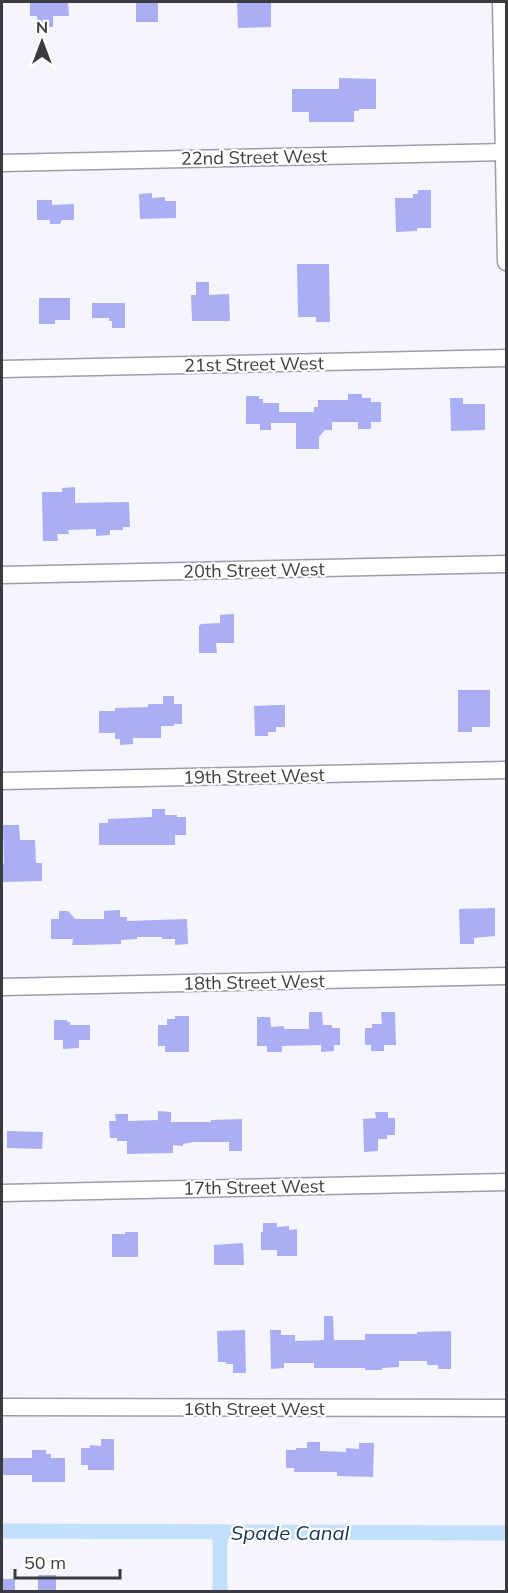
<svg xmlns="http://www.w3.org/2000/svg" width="508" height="1593" font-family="Mulish,sans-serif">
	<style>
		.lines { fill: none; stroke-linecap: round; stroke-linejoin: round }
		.canal { stroke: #c2dffb; stroke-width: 15 }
		.building { fill: #aaaff5 }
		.minor-casing { stroke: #9c9da7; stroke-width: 19 }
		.minor { stroke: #fff; stroke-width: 16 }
		.labels { text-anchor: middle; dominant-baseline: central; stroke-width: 4.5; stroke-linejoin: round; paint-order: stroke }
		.street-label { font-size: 18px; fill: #3b3b3f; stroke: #fff }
		.water-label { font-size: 20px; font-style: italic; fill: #13324e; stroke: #fff }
	</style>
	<rect width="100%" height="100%" fill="#f4f5fe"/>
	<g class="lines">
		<!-- canal -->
		<g class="canal">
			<path d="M2,1531L506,1533"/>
			<path d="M220,1592V1532"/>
		</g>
	</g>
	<!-- building -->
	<g class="building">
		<path d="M30,2H68L69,16H53V27H37V16H30Z"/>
		<rect x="136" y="2" width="22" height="20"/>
		<path d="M237,2H271V27L238,28Z"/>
		<path d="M339,78L376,79V109H359V111H354V122H309V112H292V89H339Z"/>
		<path d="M418,190H431V228H417V231L396,232L395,198H413V194H418Z"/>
		<path d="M152,193V198L165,197V201H176V218L140,219L139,194Z"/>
		<path d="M37,200H52V205L74,204V220H62L60,224H50V220H37Z"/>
		<path d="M297,264H329L330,322H316V317H298Z"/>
		<path d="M196,282H209V295L229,294L230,321H192L191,295H196Z"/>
		<path d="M39,298H70V320H55V324H39Z"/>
		<path d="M92,303H125V328H112V321H109V318H92Z"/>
		<path d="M348,394H362V398H371V402H381V422H371V429H358V422H332V430H325L319,437V449H296V423H271V430H260V424H246V396H259V399H263V403H279V412H314V407H318V400H348Z"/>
		<path d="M450,398H463V404H485V430L451,431Z"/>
		<path d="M75,487V503L129,502L130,527H123V530H110V535L96,536V529L68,530L69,534H57L58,541H43L42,492H62V488Z"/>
		<path d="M234,614V643H216L217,653H199V626L201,624L220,623V615Z"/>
		<path d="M458,690H490V727H472V732H458Z"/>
		<path d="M163,696H174V704H182V724H174V726H161V738H133V744L120,745V739H115V733H99V711H115V708L148,707V704H163Z"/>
		<path d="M278,705H285V727H276V732H268V736H255L254,706Z"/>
		<path d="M152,809H165V815H177V817H186V835H175V845H99V823H108V819L152,817Z"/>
		<path d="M3,825H19L20,840H35L36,863H42V881L2,882V864H4Z"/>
		<path d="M495,908V936L474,938V944H460L459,909Z"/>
		<path d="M120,910V917H127V921L187,919L188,944L175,945V939H162V937H137V939L121,940V944L85,945H72L73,939H51V919H59V911H68L75,919H104V911Z"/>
		<path d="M309,1012H322L323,1025H332V1028H340V1045H334V1051L321,1052V1045L282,1046V1052H267V1046H257V1017H270L271,1027L284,1026V1029H309Z"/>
		<path d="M381,1012H395L396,1045H384V1051H371V1045H365V1028H372V1024H382Z"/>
		<path d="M175,1016H189V1052H165V1046H158V1025H167V1019H175Z"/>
		<path d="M54,1020H67V1022H70V1025H90V1040H79V1048L63,1049V1040H54Z"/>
		<path d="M158,1111L171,1112V1122H211V1120L242,1119V1151H229V1142H194L183,1144V1146L173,1145V1153L127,1154V1141H117V1138H110L109,1121H116L115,1114H128V1121L158,1120Z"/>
		<path d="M375,1112H388V1118H395V1135H387V1139H378V1151L364,1152L363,1119L376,1118Z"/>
		<path d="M7,1131L43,1132L42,1149L7,1148Z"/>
		<path d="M263,1223H277V1227L289,1226V1230L297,1229V1256H277V1250H261V1232H263Z"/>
		<path d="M125,1232H138V1257H112V1234H125Z"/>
		<path d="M243,1243L244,1265H214V1245Z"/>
		<path d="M324,1316H333L334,1340H365V1334H417V1332L451,1331V1369H438V1365H427V1361H399V1367L382,1368V1370H365V1368H314V1363H284V1368L271,1369L270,1330H281V1335H295V1341L324,1340Z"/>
		<path d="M245,1330L246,1373H233V1364H226V1362H218L217,1331Z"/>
		<path d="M101,1439H114V1470H88V1465H81V1448H90V1445L101,1446Z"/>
		<path d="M307,1442H320V1451L346,1452V1448L359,1449V1443H374L373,1477L337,1476V1472H294V1468H286V1450H296V1448H307Z"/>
		<path d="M32,1450H46V1454H51V1458H65V1482H32V1475H2V1458H32Z"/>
		<rect x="38" y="1575" width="18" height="17"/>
		<rect x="2" y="1579" width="13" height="13"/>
	</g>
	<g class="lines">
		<defs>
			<g id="minor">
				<path d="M501,2L506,262"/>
				<path d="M2,163L506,152"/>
				<path d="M2,369L506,358"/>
				<path d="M2,575L506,564"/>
				<path d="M2,781L506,770"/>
				<path d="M2,987L506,976"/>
				<path d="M2,1193L506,1182"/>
				<path d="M2,1407L506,1408"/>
			</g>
		</defs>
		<!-- minor casing -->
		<use href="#minor" class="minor-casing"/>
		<!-- minor -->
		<use href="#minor" class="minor"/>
	</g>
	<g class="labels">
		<!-- street labels -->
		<g class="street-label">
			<text transform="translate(254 157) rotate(-1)">22nd Street West</text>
			<text transform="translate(254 364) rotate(-1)">21st Street West</text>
			<text transform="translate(254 570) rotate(-1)">20th Street West</text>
			<text transform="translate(254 776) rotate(-1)">19th Street West</text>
			<text transform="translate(254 982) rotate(-1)">18th Street West</text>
			<text transform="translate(254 1187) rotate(-1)">17th Street West</text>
			<text x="254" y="1408">16th Street West</text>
		</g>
		<!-- water labels -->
		<g class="water-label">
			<text x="290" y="1532">Spade Canal</text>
		</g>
	</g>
	<!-- border -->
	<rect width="508" height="1593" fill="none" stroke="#3b3b3f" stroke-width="6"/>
	<!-- north arrow -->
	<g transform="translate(42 42)" stroke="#ffffff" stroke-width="4.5" paint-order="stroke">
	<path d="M0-4.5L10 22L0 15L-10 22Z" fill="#3b3b3f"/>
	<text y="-9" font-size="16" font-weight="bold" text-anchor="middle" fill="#3b3b3f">N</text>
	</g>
	<!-- scale -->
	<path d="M15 1569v9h105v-9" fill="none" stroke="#3b3b3f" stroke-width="3"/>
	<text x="24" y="1569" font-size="18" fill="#3b3b3f" stroke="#ffffff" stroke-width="4.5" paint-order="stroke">50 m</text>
</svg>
